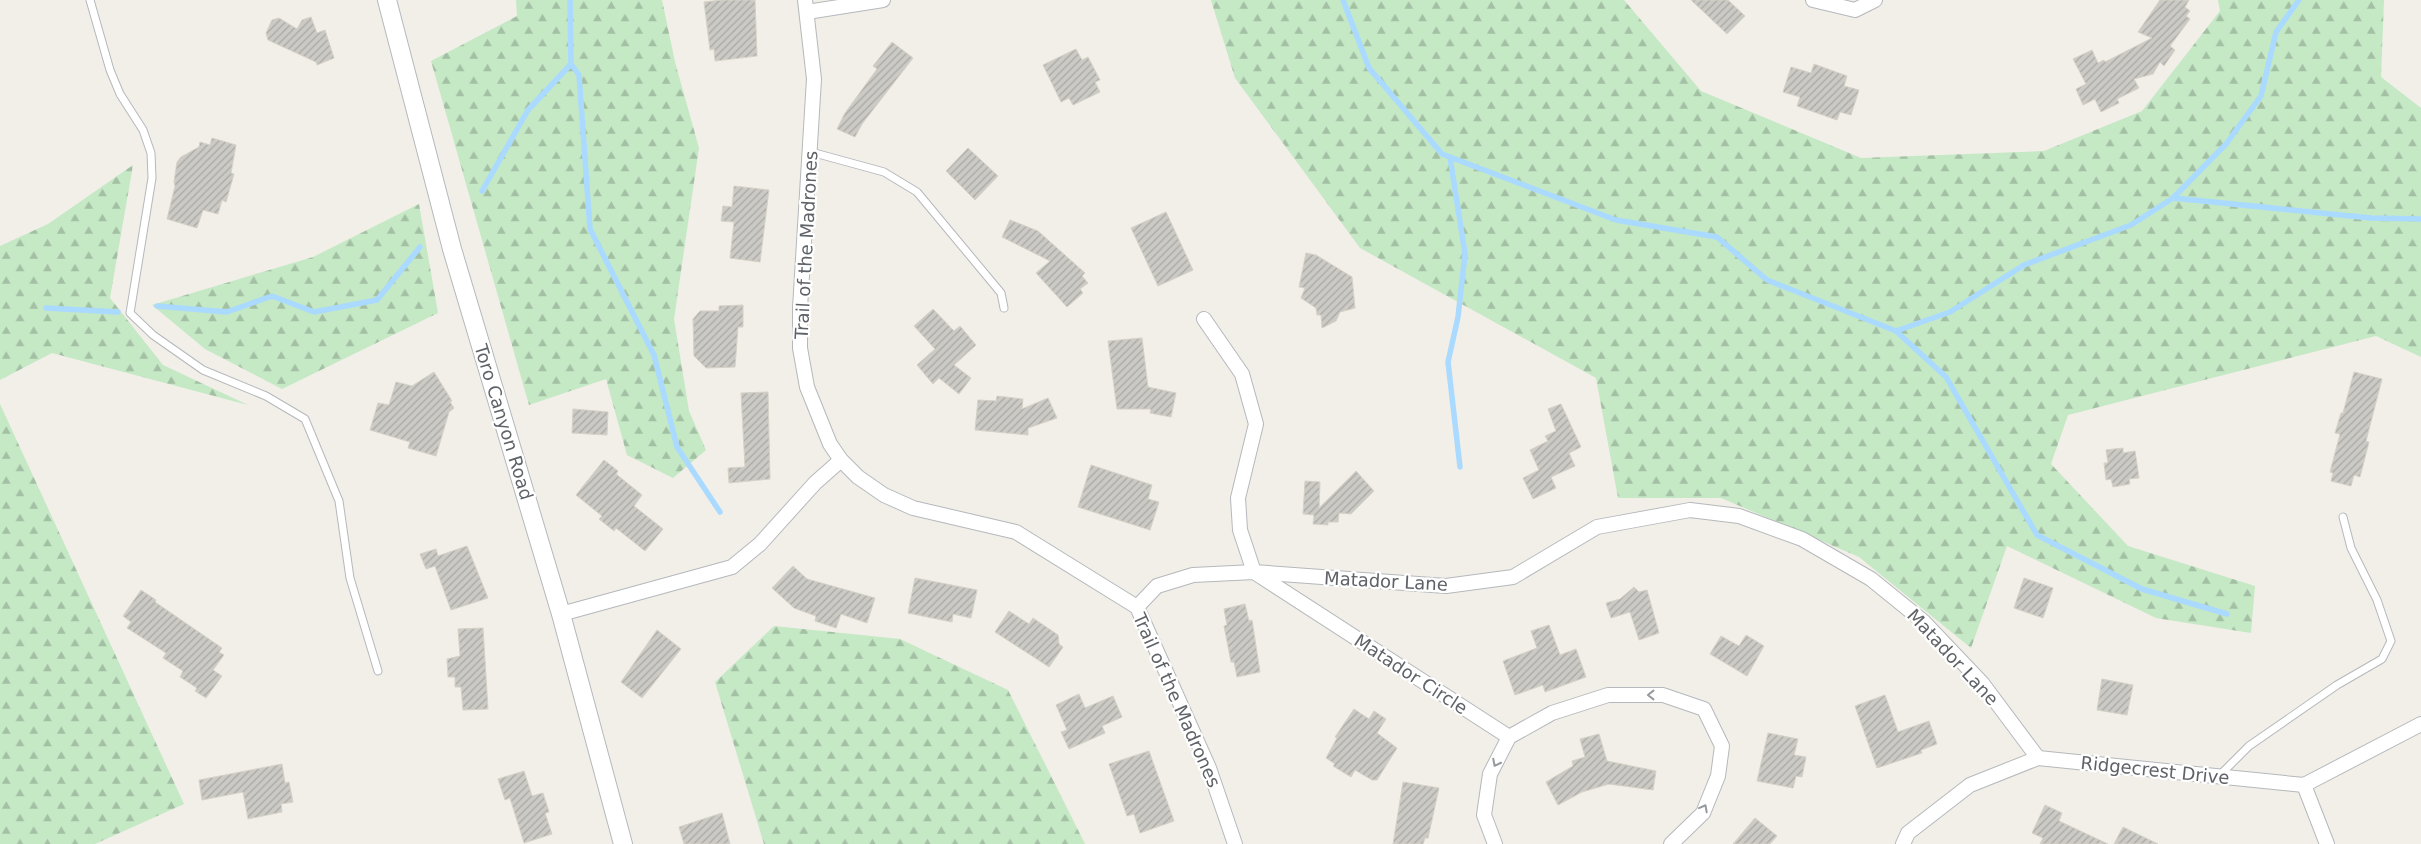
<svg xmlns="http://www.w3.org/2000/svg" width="2421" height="844" font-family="'DejaVu Sans',sans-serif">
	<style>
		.forest { fill: url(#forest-firs) }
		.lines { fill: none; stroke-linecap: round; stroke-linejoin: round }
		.stream { stroke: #aadaff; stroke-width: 5.5 }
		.building { fill: url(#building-hatch); stroke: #d6d1c6 }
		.service-casing { stroke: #b5b8bc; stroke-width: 9 }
		.minor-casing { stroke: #b5b8bc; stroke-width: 16 }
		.tertiary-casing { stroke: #b5b8bc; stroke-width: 20 }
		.service { stroke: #fff; stroke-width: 7 }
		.minor { stroke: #fff; stroke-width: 14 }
		.tertiary { stroke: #fff; stroke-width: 18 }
		.oneway { stroke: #979a9d }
		.labels { text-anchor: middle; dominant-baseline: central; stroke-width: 4.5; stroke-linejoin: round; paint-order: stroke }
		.street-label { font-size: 18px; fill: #5f6368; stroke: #fff }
	</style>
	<defs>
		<pattern id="forest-firs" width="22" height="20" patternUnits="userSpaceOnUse" patternTransform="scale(1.25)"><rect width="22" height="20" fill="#c5e8c5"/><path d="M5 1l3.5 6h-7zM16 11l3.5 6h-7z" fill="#a3c0a4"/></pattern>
		<pattern id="building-hatch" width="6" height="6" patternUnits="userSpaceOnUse" patternTransform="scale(1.25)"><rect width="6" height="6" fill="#cccac5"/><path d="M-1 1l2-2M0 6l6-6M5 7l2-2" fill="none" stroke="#a9a8a4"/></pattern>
	</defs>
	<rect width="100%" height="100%" fill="#f1efe8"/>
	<!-- forest -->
	<g class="forest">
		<path d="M516,0H662L675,62L699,148L674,319L689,411L706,450L673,478L627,455L606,379L529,405L431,61L517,16Z"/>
		<path d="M1211,0H1624L1701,91L1861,158L2044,151L2142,111L2220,11L2218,0H2384L2381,77L2421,108V357L2376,336L2068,415L2051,464L2128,546L2255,586L2251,633L2156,618L2007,546L1971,648L1859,557L1721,498H1618L1596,378L1360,248L1235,78Z"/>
		<path d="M133,165L110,298L163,365L248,405L52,353L0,380V246L48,224Z"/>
		<path d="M419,204L438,313L282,389L205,349L152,305L313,257Z"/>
		<path d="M0,404L184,804L95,844H0Z"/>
		<path d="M774,626L900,639L1008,690L1085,844H764L715,682Z"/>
	</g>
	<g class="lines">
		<!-- stream -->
		<g class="stream">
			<path d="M1343,0L1369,68L1442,154L1616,220L1717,237L1767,280L1896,331L1946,377L2037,535L2142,589L2227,614"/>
			<path d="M571,64L579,75L590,229L654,355L677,447L720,512"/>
			<path d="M1450,157L1465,254L1458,317L1448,362L1460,467"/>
			<path d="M482,191L528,110L571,64L570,0"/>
			<path d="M2173,198L2226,144L2261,96L2276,32L2299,0"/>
			<path d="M157,306L227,312L272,296L314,312L377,300L420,247"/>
			<path d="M46,308L118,312"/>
			<path d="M1896,331L1950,312L2024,265L2131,225L2173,198L2371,218L2421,219"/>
		</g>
	</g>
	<!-- building -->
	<g class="building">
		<path d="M722,0H755L757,56L715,61L714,49L710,50L704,2Z"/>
		<path d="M1691,0H1728L1745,16L1727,34Z"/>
		<path d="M2160,0H2189L2185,7L2190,11L2186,16L2190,19L2170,46L2175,50L2164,66L2160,62L2153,74L2134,79L2139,88L2117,99L2119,103L2101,112L2095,99L2083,105L2076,89L2086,84L2073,59L2092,50L2098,63L2104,60L2105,62L2152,38L2138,32Z"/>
		<path d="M311,17L317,33L325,30L334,58L317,65L316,62L268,40L266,33L272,20L279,18L297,29L302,20Z"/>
		<path d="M892,42L913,58L862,124L855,137L837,129L845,113L877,69L873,66Z"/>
		<path d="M1076,49L1082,60L1088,57L1100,80L1095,82L1100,92L1073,105L1069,98L1061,102L1043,65Z"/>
		<path d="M1814,64L1847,76L1844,86L1859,90L1851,115L1840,112L1837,120L1797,106L1800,97L1783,92L1791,67L1811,73Z"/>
		<path d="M212,138L236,145L231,173L234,174L226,202L222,200L218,214L203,210L197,228L167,219L175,186L174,182L177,162L181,157L199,147L200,142L210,145Z"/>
		<path d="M968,148L998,176L975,200L946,171Z"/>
		<path d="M734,186L769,190L760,262L730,258L734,222L721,221L723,206L732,207Z"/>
		<path d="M1166,212L1193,270L1158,286L1131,228Z"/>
		<path d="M1010,220L1038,231L1085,273L1082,276L1088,283L1080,289L1083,293L1067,307L1036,273L1050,261L1002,237Z"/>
		<path d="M1306,253L1316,255L1352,277L1355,308L1340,312L1336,321L1322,328L1321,315H1317L1316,308L1301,298L1305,288L1299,287Z"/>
		<path d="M743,305V327H738L735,367L706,368L694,356L693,319L700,311H719V306Z"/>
		<path d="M933,309L954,331L960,326L976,345L954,365L971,378L959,394L939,378L933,384L917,365L935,349L914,326Z"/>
		<path d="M1142,338L1148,387L1176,393L1171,417L1150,413L1151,409H1117L1108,341Z"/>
		<path d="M434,372L452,401L450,402L454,408L449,412L436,456L408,448L410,442L370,430L378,403L389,405L396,382L412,386Z"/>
		<path d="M2354,372L2382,379L2366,441L2369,442L2360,477L2354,475L2351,486L2331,481L2333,473L2330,472L2340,434L2335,433L2341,413H2343Z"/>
		<path d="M768,392L770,479L729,483L728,468L745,467L741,393Z"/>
		<path d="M997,396L1023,399L1022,409L1048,398L1057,418L1028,428V435L975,430L978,400L996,401Z"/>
		<path d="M1561,404L1581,447L1569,453L1575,466L1551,477L1556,488L1533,499L1523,478L1539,470L1530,450L1548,441L1545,436L1556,431L1548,409Z"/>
		<path d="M573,409L608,412L607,435L572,433Z"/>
		<path d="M2123,448V453L2135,451L2139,478L2129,479L2130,484L2113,487L2111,479L2106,480L2104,463H2108L2106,450Z"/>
		<path d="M604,460L618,471L616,474L642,495L634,506L663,529L645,551L616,528L614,531L599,519L602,516L576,495Z"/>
		<path d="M1091,465L1152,485L1148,499L1159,502L1150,530L1078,507Z"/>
		<path d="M1356,471L1374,491L1351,514L1339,513L1338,522H1328V525L1313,524L1314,515L1303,514L1305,481L1320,482L1319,508Z"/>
		<path d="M467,546L488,598L451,610L435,566L426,569L420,554L436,549L438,556Z"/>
		<path d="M793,566L807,579L875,598L867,623L841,614L836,628L815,621L816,616L794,608L772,588Z"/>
		<path d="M915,578L977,590L971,618L953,614L952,622L908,613Z"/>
		<path d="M2024,578L2053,588L2043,618L2014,608Z"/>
		<path d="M1634,587L1639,592L1647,590L1659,633L1639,640L1630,612L1611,618L1606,603L1620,599Z"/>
		<path d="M141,590L156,600L155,602L222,648L219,652L224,655L213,670L222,676L206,698L195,691L197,688L180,677L183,671L163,658L166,653L127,628L131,622L123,616Z"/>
		<path d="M1245,604L1249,621L1252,620L1260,672L1237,677L1234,662H1231L1224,626L1227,625L1224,609Z"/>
		<path d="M1009,611L1029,624L1033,618L1058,635L1059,644L1063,647L1049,667L995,632Z"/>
		<path d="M1549,625L1560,655L1576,649L1586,677L1545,692L1543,685L1515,695L1503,661L1537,648L1531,631Z"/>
		<path d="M483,628L488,709L463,710L461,687H455V677H448L447,659L460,656L458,629Z"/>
		<path d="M657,630L681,649L642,698L621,682Z"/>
		<path d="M1746,635L1764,646L1747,676L1710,654L1721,636L1739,646Z"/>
		<path d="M2102,679L2133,685L2127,715L2097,710Z"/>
		<path d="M1079,694L1085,708L1113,696L1122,717L1102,726L1105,733L1069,749L1061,732L1067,730L1056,705Z"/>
		<path d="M1885,695L1898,732L1929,721L1937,744L1921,750L1922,753L1877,768L1855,706Z"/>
		<path d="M1354,709L1369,719L1374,711L1386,719L1377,733L1397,748L1377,780H1372L1355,770L1351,777L1333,766L1335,764L1326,758L1337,738L1335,737Z"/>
		<path d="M1768,733L1798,739L1794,755L1806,757L1802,777L1796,776L1793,788L1757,781Z"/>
		<path d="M1599,734L1607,761L1656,771L1653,790L1609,784L1582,792L1558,805L1546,782L1573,766L1572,761L1585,757L1580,739Z"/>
		<path d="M1149,751L1174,821L1140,833L1134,814L1127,816L1109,764Z"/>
		<path d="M282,764L285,783L289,782L293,802L281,804L282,812L248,819L243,792L202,800L199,780Z"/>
		<path d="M524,771L532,796L543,793L549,812L545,813L552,834L524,843L510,798L505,800L498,779Z"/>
		<path d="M1403,782L1439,788L1428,838H1425L1423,844H1393Z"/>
		<path d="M2045,805L2062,813L2059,821L2108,844H2040L2043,838L2032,833Z"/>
		<path d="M722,813L730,844H684L679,827Z"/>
		<path d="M1755,818L1777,836L1770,844H1733Z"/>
		<path d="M2123,827L2158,844H2114Z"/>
	</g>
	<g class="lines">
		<defs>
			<g id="service">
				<path d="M90,0L110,70L120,94L143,130L151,153L152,178L130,313L153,335L203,370L266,396L305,419L339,501L350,578L378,671"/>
				<path d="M811,152L884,172L917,192L1001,293L1004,308"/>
				<path d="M2219,776L2249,746L2337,685L2382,659L2391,641L2377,600L2351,548L2343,517"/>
			</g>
			<g id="minor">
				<path d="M805,0L814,79L800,308V348L807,387L830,444L841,460L858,477L884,495L913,508L1016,532L1137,607L1209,768L1235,844"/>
				<path d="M1813,0L1855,10L1875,0"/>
				<path d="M807,12L883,0"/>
				<path d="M1204,319L1242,374L1256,424L1238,498L1240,530L1254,572L1446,586L1513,577L1597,527L1690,510L1739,516L1802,539L1871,579L1924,622L1982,683L2038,758"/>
				<path d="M1137,607L1157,586L1193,575L1254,572L1509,737"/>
				<path d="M561,614L732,567L760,544L815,483L841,460"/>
				<path d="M2304,785L2327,844"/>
				<path d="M1495,844L1484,815L1490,774L1509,737L1552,713L1608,695H1663L1704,709L1722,746L1718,776L1703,813L1671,844"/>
				<path d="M1903,844L1908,833L1970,785L2038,758L2304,785L2421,724"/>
			</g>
			<path id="tertiary" d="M387,0L452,249L561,614L623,844"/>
		</defs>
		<!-- service casing -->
		<use href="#service" class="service-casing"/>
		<!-- minor casing -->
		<use href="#minor" class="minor-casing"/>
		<!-- tertiary casing -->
		<use href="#tertiary" class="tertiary-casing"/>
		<!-- service -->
		<use href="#service" class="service"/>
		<!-- minor -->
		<use href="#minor" class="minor"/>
		<!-- tertiary -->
		<use href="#tertiary" class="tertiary"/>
	</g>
	<!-- one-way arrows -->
	<defs><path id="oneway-chevron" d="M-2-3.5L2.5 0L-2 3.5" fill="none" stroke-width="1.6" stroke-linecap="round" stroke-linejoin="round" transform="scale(1.25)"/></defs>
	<g class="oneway">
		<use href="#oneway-chevron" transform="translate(1651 695) rotate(180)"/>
		<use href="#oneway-chevron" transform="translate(1496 763) rotate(117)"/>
		<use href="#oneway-chevron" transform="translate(1704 808) rotate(-62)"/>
	</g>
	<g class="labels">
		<!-- street labels -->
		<g class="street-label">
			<text transform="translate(806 245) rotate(-87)">Trail of the Madrones</text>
			<text transform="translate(504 422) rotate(73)">Toro Canyon Road</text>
			<text transform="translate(1386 581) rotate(3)">Matador Lane</text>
			<text transform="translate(1953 657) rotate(47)">Matador Lane</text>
			<text transform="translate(1411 674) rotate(33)">Matador Circle</text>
			<text transform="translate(1177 700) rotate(66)">Trail of the Madrones</text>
			<text transform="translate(2155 770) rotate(6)">Ridgecrest Drive</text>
		</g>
	</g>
</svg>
